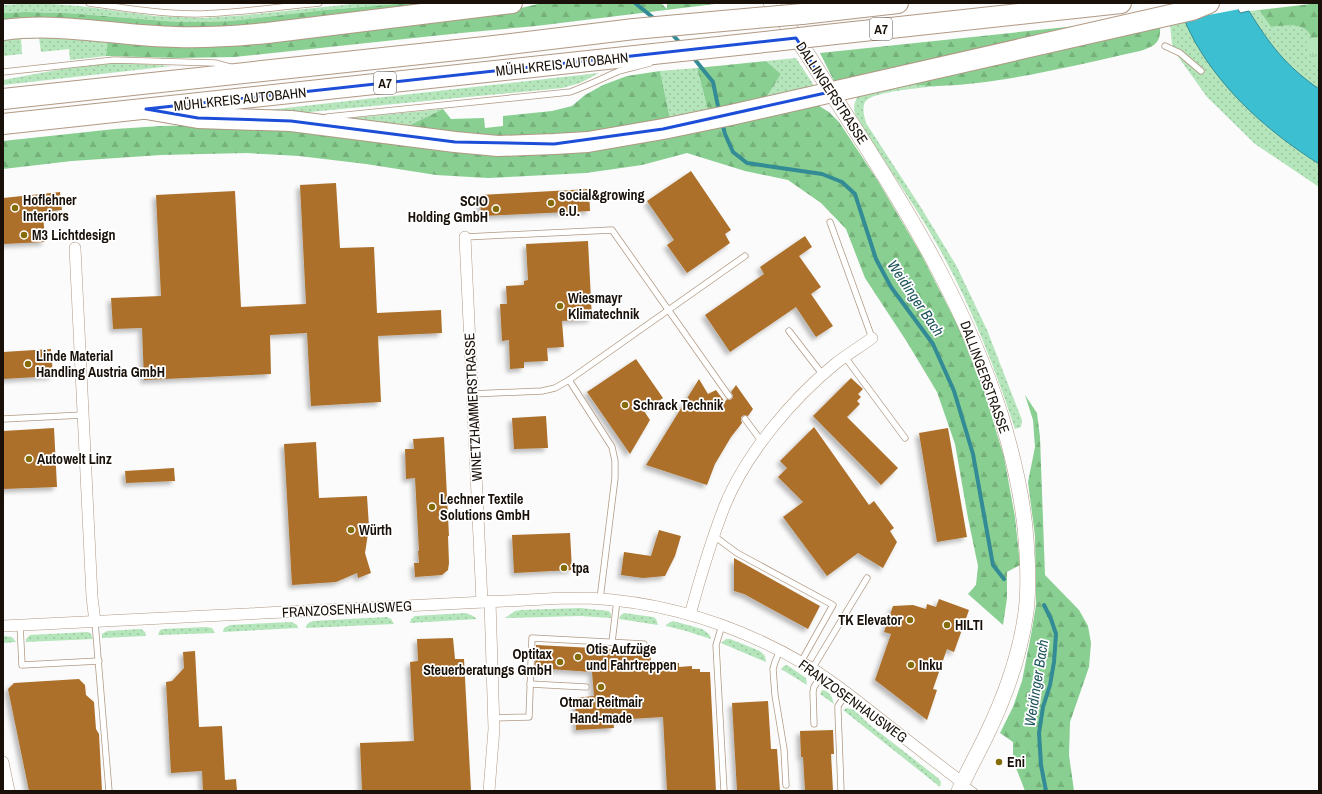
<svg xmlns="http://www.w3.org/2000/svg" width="1322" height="794" font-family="'Archivo Narrow',sans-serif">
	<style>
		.grass { fill: url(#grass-dots) }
		.forest { fill: url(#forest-firs) }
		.park { fill: url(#park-tufts) }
		.water { fill: #3cbfd1; stroke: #328b95 }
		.pier { fill: #fbfbfb }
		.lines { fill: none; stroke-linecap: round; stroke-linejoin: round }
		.stream { stroke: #328b95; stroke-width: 4 }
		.building { fill: #ac702b; filter: url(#shadow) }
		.lane-casing { stroke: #b09984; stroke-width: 7 }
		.street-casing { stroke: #b09984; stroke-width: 12 }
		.secondary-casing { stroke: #b09984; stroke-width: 16 }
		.highway-casing { stroke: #b09984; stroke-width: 22 }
		.lane { stroke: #fff; stroke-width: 5.5 }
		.street { stroke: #fff; stroke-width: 11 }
		.secondary { stroke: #fff; stroke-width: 15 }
		.highway { stroke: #fff; stroke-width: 20 }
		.highway-bridge-casing { stroke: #b09984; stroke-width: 22; stroke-linecap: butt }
		.highway-bridge { stroke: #fff; stroke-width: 20 }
		.marked { fill: none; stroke: #1d4ed8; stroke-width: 3; stroke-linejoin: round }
		.poi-dot { fill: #856c09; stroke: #fff; stroke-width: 1.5 }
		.labels { text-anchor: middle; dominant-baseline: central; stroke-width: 3.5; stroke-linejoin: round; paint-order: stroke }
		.shield { fill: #fff; stroke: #5e5853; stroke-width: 1 }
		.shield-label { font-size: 13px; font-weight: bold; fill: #191109 }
		.street-label { font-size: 14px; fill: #191109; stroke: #fff }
		.poi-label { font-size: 14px; font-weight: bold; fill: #191109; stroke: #fff; text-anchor: start }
		.water-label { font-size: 15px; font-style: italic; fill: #1f545c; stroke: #fff }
	</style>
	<defs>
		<pattern id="grass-dots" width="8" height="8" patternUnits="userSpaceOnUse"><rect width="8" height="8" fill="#b5e5ba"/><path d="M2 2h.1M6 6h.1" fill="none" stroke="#9bc39f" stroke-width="1.8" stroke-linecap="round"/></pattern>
		<pattern id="forest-firs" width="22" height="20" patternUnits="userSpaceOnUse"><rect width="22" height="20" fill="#89cf91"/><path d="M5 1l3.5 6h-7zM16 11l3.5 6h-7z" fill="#76b17c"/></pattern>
		<pattern id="park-tufts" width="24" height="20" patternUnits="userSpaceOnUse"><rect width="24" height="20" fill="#b5e5ba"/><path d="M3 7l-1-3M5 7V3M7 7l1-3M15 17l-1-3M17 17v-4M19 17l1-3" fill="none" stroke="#9bc39f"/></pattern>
		<filter id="shadow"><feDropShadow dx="-3.5" dy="3.5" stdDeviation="2" flood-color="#0004"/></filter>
	</defs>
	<rect width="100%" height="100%" fill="#fbfbfb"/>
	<!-- grass -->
	<g class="grass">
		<path d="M36,3L80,6L155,16L203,18L247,15L362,3H408L325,10L230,21L202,22H178L67,13L25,12L3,13V5Z"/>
		<path d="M1259,10L1271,27C1283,26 1305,21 1311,37C1312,41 1311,46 1311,50L1319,54V89C1286,66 1270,45 1249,11Z"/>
		<path d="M1185,20C1218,86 1257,124 1319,164V187L1255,144L1207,97L1177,55L1172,44L1170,24Z"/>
		<path d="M3,36L108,37L106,56L70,60L69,49L41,52L39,38L21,39L22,54L3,56Z"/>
		<path d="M796,58L813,84L814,88L764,101L781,74L766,61Z"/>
		<path d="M106,63H126L172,66L3,85V80L62,69Z"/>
		<path d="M697,68L709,114L671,123L660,71Z"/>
		<path d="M599,73L580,83L562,88L289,114L250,112Z"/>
		<path d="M898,83L937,86C923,88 872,91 865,102C862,108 864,116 866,123L920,206L956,265L987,330L1018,410L1022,420L1021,427L1015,429C993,362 967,295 931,234C907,193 879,155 855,114C853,105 855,100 860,93Z"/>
		<path d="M443,109L408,126L331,120Z"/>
		<path d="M580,608L609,611L611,614V618L580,616L505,618L515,611L521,610Z"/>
		<path d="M466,613L473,616L477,619L410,623L411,619L415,616Z"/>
		<path d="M624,613L653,617L656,619L658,625L619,619L620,616Z"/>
		<path d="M387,617L391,619L394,624L306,628L307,624L313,621Z"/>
		<path d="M673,621L702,629L709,634L711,639L686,631L666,626L667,624Z"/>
		<path d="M292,622L297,625L298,628L223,632L224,628L230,625Z"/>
		<path d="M206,627L212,628L215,633L158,635L160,630L163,629Z"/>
		<path d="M141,629L145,632L146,636L102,638V634L107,631Z"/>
		<path d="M88,632L91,634L93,639L26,642V639L30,635Z"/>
		<path d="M3,636L12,637L16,642L3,643Z"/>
		<path d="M726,639H730L760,651L765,656L766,662L721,643Z"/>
		<path d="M787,665L806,678L807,685L781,669L784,666Z"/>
		<path d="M822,690C830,691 832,697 834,704L820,694Z"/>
		<path d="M847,708L854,710L870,725L938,778L941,782L940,787L843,710Z"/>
	</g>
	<!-- forest -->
	<g class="forest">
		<path d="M408,3H469L232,29L3,22V13L25,12L67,13L178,22H202L230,21L325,10Z"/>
		<path d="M542,3H661L667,9V3H723L536,26L461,33L234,57L178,58L106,56L108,37H280L521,8Z"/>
		<path d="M1319,3V54L1311,50C1311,46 1312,41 1311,37C1305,21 1283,26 1271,27L1259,10Z"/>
		<path d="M1105,23L842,83L834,81L820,53Z"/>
		<path d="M1160,26C1161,43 1155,46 1140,51C1076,65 1003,84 938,86C925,86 911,84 898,83Z"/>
		<path d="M766,61L781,74L764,101L709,114L697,68Z"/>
		<path d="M660,71L671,123L642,129L489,139L408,126L443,109L451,119L484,118L485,128L503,126V116L552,111L572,106L585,95L603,85L627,76Z"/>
		<path d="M809,104L819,106L829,112L839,122L878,181L921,254L958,326L984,391L1004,457L1015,517L1020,565L1007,572V598L1003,625L968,594L976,585L978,566L968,518L955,444L937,392L907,342L865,278L846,229L821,203L788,180L745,171L687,153L642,165L586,173L488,178L436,175L366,164L299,156L246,153L161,155L72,161L3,169V141L115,129L161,126L208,125L267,127L485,153Z"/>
		<path d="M1025,395L1037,413L1040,437L1045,575L1079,610L1088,626L1091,643L1089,667L1070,722L1069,755L1074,791H1025L1013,760V742L1000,733L1013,707L1022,681L1031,635L1036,605L1035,536L1028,482L1035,447L1033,420Z"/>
	</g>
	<!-- park -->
	<path class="park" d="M1319,37V66L1310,59L1306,39Z"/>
	<!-- water -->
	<path class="water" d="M1176,3H1235L1240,13L1249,11C1270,45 1286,66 1319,89V164C1269,132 1225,94 1195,42C1188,29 1183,16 1176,3Z"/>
	<!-- pier -->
	<path class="pier" d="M1174,3H1237L1240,9L1182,20Z"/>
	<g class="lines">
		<!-- stream -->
		<g class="stream">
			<path d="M635,3L656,20"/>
			<path d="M670,32L682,45"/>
			<path d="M692,56L713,82L719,111"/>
			<path d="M722,122L725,134L733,152L747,163L822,174L842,182L855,194L876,259L891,287L933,344L954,391L973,454L993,565L1004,579"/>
			<path d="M1044,605L1051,619L1056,634L1054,662L1050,685L1043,707L1039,733L1041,765L1046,791"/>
		</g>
	</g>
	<!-- building -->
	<g class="building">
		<path d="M691,171L731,230L725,234L730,243L687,273L667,245L674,240L647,201Z"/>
		<path d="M336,183L340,248L374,247L377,313L441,310L442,333L378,336L381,402L311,406L307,333L270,335L271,374L144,380L142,328L113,329L111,298L161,296L156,195L235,191L241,307L306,304L300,185Z"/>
		<path d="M589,189L590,211L481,216L480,195Z"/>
		<path d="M60,192L62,210L43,212L45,242L3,244V198Z"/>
		<path d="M805,236L812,247L799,256L821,287L811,294L833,326L816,337L796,307L730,352L705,315L764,274L760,267Z"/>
		<path d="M588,241L592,319L562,321L564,347L547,348L548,361L524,362V368L510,369L509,340L502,341L500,304H507L506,286L524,285V281L528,280L526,244Z"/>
		<path d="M51,349L53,376L3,379V352Z"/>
		<path d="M636,359L663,398L644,411L650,420L630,454L587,392Z"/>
		<path d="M851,378L863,389L858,394L861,397L857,401L860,404L847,417L898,468L881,485L813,416Z"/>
		<path d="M699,379L708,394L716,390L725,402L727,399L730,400L733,398V395L731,392L736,385L753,409L748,416L744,415L741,417V420L742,423L731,437L715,464L707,485L646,465Z"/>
		<path d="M546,416L548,448L514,449L512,418Z"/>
		<path d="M814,427L869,505L874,501L894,528L890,531L897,542L883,568L858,553L827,576L783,517L803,502L778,477L787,468L780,461Z"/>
		<path d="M54,428L57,487L3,489V431Z"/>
		<path d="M948,428L967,537L937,542L919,433Z"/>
		<path d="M444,437L449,536H448L449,563L448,570L442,575L415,577L414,563H419L418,551H419L415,478L406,479L405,449H414L413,439Z"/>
		<path d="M316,442L319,498L367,496L369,527L365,553L371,573L358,578L357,573L336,582L292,585L284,444Z"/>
		<path d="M174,468L175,481L126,483L125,471Z"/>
		<path d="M659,530L681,536L675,556L665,576L643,578L621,575L624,552L651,556Z"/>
		<path d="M570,533L572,570L514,573L512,535Z"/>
		<path d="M734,558L820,606L808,629L744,594L734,591Z"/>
		<path d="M939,599L969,610L954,652L947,649L933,689L937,690L927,720L875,680L891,634L884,632L893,606L913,605L926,609L927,604L936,607Z"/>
		<path d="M453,638L455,659H464L471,791H362L360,743L414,741L410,662L418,661L417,639Z"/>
		<path d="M536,645L650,651L651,661H670V663H679V667L692,666V669H700V672H710L716,791H667L663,717L613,720L614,728L576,730L575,698L594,696L592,672L535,668Z"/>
		<path d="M195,651L199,727L222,726L225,780L236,779L237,791H203L202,771L171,773L166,682L172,681L184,668L183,652Z"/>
		<path d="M79,679L85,685L86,695L94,702L96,729L99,734L102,791H29L8,689L14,683Z"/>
		<path d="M768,701L771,749H777L780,791H737L732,703Z"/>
		<path d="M833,730L834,754H831L833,791H805L803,757H801L800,731Z"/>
	</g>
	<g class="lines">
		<defs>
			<g id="lane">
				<path d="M89,3C125,8 161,14 196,14C237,13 278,7 319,3"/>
				<path d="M1165,46L1180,53L1201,71"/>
				<path d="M3,72L114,60L215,63L230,67"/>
				<path d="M327,117L570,92C587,86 603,78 619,71C629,68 640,66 650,63"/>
				<path d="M830,222L872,338"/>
				<path d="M465,237L612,230L729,396"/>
				<path d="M789,331L823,375"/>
				<path d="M845,357L905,438"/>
				<path d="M569,380L612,447L615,461V478L600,599"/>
				<path d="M472,394L542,391L555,388L569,380L745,256"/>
				<path d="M3,419L83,415"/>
				<path d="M745,419L762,442"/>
				<path d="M714,536L737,553L833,605L801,662"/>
				<path d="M95,622L109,791"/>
				<path d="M20,625L22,665L99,661"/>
				<path d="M722,625L716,645L724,791"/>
				<path d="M612,642L617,600"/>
				<path d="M780,650L775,662L773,669L775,695L784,749L786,785"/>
				<path d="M812,669L867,578"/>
				<path d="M530,684L586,687"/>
				<path d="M494,718L529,717L532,638L644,644"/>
				<path d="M814,724L813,692L814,687L821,676"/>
				<path d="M963,783L974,791"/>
				<path d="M841,791L838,711V706L847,693"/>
			</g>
			<g id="street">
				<path d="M465,237L482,602"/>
				<path d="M75,248L92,597L95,622"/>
				<path d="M690,615C700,578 711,541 725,505C746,454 792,399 835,364C846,355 860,347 872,338"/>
				<path d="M3,626L546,599C560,598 574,598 588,598C665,602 740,626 806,665C832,680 856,700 879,718C907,740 935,762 963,783"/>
				<path d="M3,762L9,791"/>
				<path d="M489,791L494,729L490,601"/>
			</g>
			<path id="secondary" d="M771,3C783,19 795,36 806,52C822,77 837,102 853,126C913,219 967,310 1001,416C1013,456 1023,496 1026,539C1028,564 1029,588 1026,612C1020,656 1005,697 986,736C977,755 967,772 959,791"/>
			<g id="highway">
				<path d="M802,14L898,3"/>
				<path d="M3,30C61,22 118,36 176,37C207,38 237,36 267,33L512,3"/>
				<path d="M817,36L1121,3"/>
				<path d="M3,99L485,47L634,29L756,18"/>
				<path d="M146,109L198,118L291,121L455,142L498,146L554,144L588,142L663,129L731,115L1192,10L1209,3"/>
				<path d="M3,124L774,41"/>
			</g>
		</defs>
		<!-- lane casing -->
		<use href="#lane" class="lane-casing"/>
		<!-- street casing -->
		<use href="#street" class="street-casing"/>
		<!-- secondary casing -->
		<use href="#secondary" class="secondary-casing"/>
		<!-- highway casing -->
		<use href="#highway" class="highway-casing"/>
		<!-- lane -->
		<use href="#lane" class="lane"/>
		<!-- street -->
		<use href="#street" class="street"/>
		<!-- secondary -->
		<use href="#secondary" class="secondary"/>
		<!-- highway -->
		<use href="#highway" class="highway"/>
		<defs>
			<g id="highway-bridge">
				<path d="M756,18L802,14"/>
				<path d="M774,41L817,36"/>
			</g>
		</defs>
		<!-- highway-bridge casing -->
		<use href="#highway-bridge" class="highway-bridge-casing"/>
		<!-- highway-bridge -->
		<use href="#highway-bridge" class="highway-bridge"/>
	</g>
	<!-- marked area -->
	<path class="marked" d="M796,38L830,92L663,129L554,144L455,142L291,121L198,118L146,109Z"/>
	<!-- markers -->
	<g class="poi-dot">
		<circle cx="551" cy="203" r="4"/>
		<circle cx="15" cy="208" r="4"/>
		<circle cx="496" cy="209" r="4"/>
		<circle cx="24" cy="235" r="4"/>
		<circle cx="560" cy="306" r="4"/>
		<circle cx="28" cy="364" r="4"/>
		<circle cx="625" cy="405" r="4"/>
		<circle cx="29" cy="459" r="4"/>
		<circle cx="432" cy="507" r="4"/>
		<circle cx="351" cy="530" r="4"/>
		<circle cx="564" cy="568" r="4"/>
		<circle cx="910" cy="620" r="4"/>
		<circle cx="947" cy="625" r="4"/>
		<circle cx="578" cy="657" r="4"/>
		<circle cx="560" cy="662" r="4"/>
		<circle cx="911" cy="665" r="4"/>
		<circle cx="601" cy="687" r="4"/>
		<circle cx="999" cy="762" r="4"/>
	</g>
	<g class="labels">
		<!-- shield labels -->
		<g class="shield">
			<rect x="870" y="18" width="22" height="22" rx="3"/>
			<rect x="374" y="72" width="22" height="22" rx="3"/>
		</g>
		<g class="shield-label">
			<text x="881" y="29">A7</text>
			<text x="385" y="83">A7</text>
		</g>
		<!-- street labels -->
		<g class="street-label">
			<text transform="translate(562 64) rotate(-6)">MÜHLKREIS AUTOBAHN</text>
			<text transform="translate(832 93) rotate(57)">DALLINGERSTRASSE</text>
			<text transform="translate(240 99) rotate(-6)">MÜHLKREIS AUTOBAHN</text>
			<text transform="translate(985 377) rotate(70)">DALLINGERSTRASSE</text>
			<text transform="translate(473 407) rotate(-93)">WINETZHAMMERSTRASSE</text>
			<text transform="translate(347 609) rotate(-3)">FRANZOSENHAUSWEG</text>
			<text transform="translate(853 701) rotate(36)">FRANZOSENHAUSWEG</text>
		</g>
		<!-- poi labels -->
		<g class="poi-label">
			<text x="559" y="195">social&amp;growing<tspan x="559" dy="16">e.U.</tspan></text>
			<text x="23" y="200">Hoflehner<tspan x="23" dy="16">Interiors</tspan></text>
			<text x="488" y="201" text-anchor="end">SCIO<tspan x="488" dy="16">Holding GmbH</tspan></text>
			<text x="32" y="235">M3 Lichtdesign</text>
			<text x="568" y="298">Wiesmayr<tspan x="568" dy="16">Klimatechnik</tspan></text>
			<text x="36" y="356">Linde Material<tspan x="36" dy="16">Handling Austria GmbH</tspan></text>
			<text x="633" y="405">Schrack Technik</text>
			<text x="37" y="459">Autowelt Linz</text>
			<text x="440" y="499">Lechner Textile<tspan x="440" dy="16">Solutions GmbH</tspan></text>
			<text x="359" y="530">Würth</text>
			<text x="572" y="568">tpa</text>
			<text x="902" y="620" text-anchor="end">TK Elevator</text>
			<text x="955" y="625">HILTI</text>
			<text x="586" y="649">Otis Aufzüge<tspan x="586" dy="16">und Fahrtreppen</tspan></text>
			<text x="552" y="654" text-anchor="end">Optitax<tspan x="552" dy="16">Steuerberatungs GmbH</tspan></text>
			<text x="919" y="665">Inku</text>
			<text x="601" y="702" text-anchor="middle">Otmar Reitmair<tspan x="601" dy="16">Hand-made</tspan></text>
			<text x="1007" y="762">Eni</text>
		</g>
		<!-- water labels -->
		<g class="water-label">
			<text transform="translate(916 298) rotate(56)">Weidinger Bach</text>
			<text transform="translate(1036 683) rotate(-81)">Weidinger Bach</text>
		</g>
	</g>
	<!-- border -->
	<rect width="1322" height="794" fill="none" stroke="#191109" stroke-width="8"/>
</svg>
